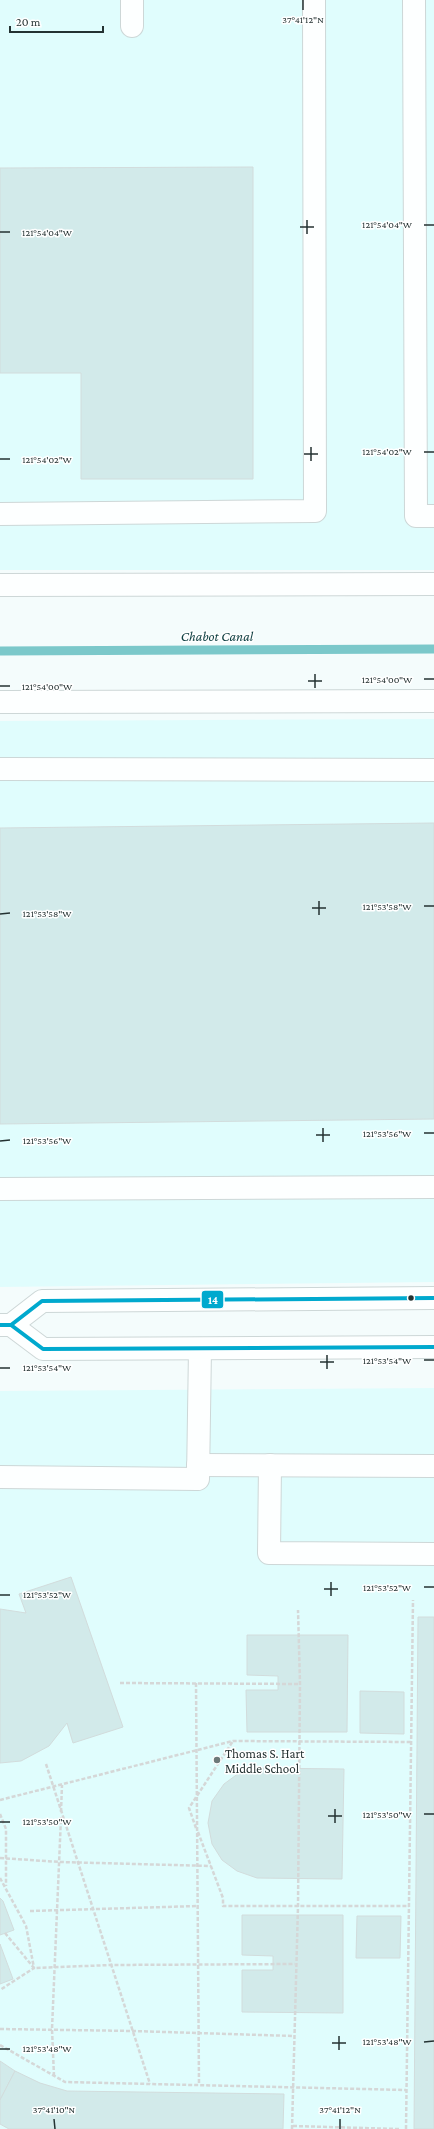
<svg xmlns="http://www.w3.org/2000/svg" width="434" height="2129" font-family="'Crimson Pro',serif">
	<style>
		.built { fill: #e0fdfd }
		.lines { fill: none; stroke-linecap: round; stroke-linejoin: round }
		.stream { stroke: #7bc8ca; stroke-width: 9 }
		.building { fill: #d2eaea; stroke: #d2dcdc }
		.minor-casing { stroke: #cdd7d7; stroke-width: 24 }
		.path { stroke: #d5d7d7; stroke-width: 2.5; stroke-dasharray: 4 2; stroke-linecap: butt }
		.minor { stroke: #fdffff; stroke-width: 22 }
		.bus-1-casing { stroke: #fff; stroke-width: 7 }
		.bus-1 { stroke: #00a9ce; stroke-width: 4 }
		.ticks { fill: none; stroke: #243232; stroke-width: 1.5 }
		.bus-dot { fill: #243232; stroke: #fff; stroke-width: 1.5 }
		.poi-dot { fill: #6d7979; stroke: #fff; stroke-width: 1.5 }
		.labels { text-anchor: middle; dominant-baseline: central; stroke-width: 3; stroke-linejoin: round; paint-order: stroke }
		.poi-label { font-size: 13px; fill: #243232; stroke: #fff; text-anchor: start }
		.water-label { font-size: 14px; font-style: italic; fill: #0e3f41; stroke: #fff }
		.ticks-label { font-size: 10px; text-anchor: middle; fill: #243232; stroke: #fff; stroke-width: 3; stroke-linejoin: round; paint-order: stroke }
		.line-badge { stroke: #fff; stroke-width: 1.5 }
		.badge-label { font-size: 11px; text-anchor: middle; font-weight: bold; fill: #fff }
	</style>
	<rect width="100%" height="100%" fill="#f4fcfc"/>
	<!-- built -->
	<g class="built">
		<rect x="0" y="0" width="434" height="570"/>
		<path d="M434,719V1282L0,1287V721Z"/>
		<path d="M434,1388V2129H0V1391Z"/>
	</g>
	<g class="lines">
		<!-- stream -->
		<path class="stream" d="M0,651L434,649"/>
	</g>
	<!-- building -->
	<g class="building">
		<path d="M253,167V479H81V373H0V168Z"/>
		<path d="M434,823V1119L0,1124V828Z"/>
		<path d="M71,1577L123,1727L73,1743L67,1723L49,1746L21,1761L0,1763V1609L26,1613L19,1594Z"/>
		<path d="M418,1617H434V2129H414Z"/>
		<path d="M247,1635H348L347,1732H247L246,1690H278V1676L247,1675Z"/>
		<path d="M360,1691L404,1692V1734L360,1733Z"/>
		<path d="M258,1768L344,1769L342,1879L257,1878L237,1871L222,1860L212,1844L208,1823L212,1801L224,1784L239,1773Z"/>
		<path d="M0,1898L3,1901L14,1930L0,1935Z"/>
		<path d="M242,1915H343V2013L242,2012V1970H273V1956L242,1955Z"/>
		<path d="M357,1916H401L400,1958H356Z"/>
		<path d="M0,1944L13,1979L0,1984Z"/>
		<path d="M0,2061L15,2071L0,2100Z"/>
		<path d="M15,2071L40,2083L67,2091L284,2094L283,2129H9L0,2124V2100Z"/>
	</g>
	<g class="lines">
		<defs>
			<g id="minor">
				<path d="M132,0V26"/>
				<path d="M414,0L416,516H434"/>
				<path d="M0,514L315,511L314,0"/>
				<path d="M0,585L434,584"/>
				<path d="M0,702L434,701"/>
				<path d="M0,769L434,770"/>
				<path d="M0,1189L434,1187"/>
				<path d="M0,1325H11L43,1349L434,1347"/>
				<path d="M11,1325L42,1301L434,1298"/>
				<path d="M198,1465L434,1466"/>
				<path d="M270,1465L269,1553L434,1554"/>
				<path d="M0,1477L198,1479L200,1349"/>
			</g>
		</defs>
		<!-- minor casing -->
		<use href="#minor" class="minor-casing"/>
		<!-- path -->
		<g class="path">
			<path d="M120,1683L300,1684"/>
			<path d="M196,1683L199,2085"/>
			<path d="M46,1764L150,2084"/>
			<path d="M0,1800L233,1741L411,1742"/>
			<path d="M61,1812L62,1785"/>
			<path d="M0,1814L6,1829V1886"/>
			<path d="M196,1828L189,1808L233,1741"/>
			<path d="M198,1832L223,1898V1906H409"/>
			<path d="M0,1858L60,1862L211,1866"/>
			<path d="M0,1878L26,1926L34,1968L0,1990"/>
			<path d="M30,1911L198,1906"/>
			<path d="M5,1933L34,1968L111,1965L295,1964"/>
			<path d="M0,2029L133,2031L294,2036"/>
			<path d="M0,2045L65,2082L406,2090"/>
			<path d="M54,2076L52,2029L61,1817"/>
			<path d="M293,2126L399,2129"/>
			<path d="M292,2129L298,1906L300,1684L298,1610"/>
			<path d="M406,2129L413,1600"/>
		</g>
		<!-- minor -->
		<use href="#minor" class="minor"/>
		<defs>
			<g id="bus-1">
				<path d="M0,1325H11L42,1301L434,1298"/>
				<path d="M0,1325H11L43,1349L434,1347"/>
			</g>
		</defs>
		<!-- bus-1 casing -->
		<use href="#bus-1" class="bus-1-casing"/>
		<!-- bus-1 -->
		<use href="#bus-1" class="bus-1"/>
	</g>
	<!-- ticks -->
	<path class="ticks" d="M303,0V10M307,220V234M424,225H434M300,227H314M0,232H10M311,447V461M424,452H434M304,454H318M0,459H10M315,674V688M424,679H434M308,681H322M0,686H10M319,901V915M424,906H434M312,908H326M0,914L10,913M323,1128V1142M424,1133H434M316,1135H330M0,1141L10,1140M327,1355V1369M424,1360H434M320,1362H334M0,1368H10M331,1582V1596M424,1587H434M324,1589H338M0,1595H10M335,1809V1823M424,1814H434M328,1816H342M0,1822H10M339,2036V2050M424,2042L434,2041M332,2043H346M0,2049H10M54,2119L55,2129M340,2119V2129"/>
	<!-- markers -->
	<circle class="bus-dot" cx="411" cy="1298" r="3.5"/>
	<circle class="poi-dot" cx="217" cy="1760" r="4"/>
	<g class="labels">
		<!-- poi labels -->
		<g class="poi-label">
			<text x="225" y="1753">Thomas S. Hart<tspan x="225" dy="15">Middle School</tspan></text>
		</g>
		<!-- water labels -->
		<g class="water-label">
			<text x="217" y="636">Chabot Canal</text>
		</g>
	</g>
	<g class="ticks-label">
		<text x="303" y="23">37°41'12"N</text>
		<text x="387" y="228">121°54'04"W</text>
		<text x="47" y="236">121°54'04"W</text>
		<text x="387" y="455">121°54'02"W</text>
		<text x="47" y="463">121°54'02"W</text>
		<text x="387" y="683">121°54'00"W</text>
		<text x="47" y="690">121°54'00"W</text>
		<text x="387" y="910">121°53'58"W</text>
		<text x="47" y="917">121°53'58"W</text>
		<text x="387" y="1137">121°53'56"W</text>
		<text x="47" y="1144">121°53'56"W</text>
		<text x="387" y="1364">121°53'54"W</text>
		<text x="47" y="1371">121°53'54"W</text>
		<text x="387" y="1591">121°53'52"W</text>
		<text x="47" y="1598">121°53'52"W</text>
		<text x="387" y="1818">121°53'50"W</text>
		<text x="47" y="1825">121°53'50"W</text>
		<text x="387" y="2045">121°53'48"W</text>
		<text x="47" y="2052">121°53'48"W</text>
		<text x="54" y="2113">37°41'10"N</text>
		<text x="340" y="2113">37°41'12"N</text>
	</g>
	<rect class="line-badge" x="201" y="1290" width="23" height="19" rx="4" fill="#00a9ce"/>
	<g class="badge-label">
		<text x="213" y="1304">14</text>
	</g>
	<!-- scale -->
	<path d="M10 26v6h93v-6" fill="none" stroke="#243232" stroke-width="2"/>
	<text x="16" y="26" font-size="12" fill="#243232" stroke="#ffffff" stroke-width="3" paint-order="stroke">20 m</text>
</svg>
